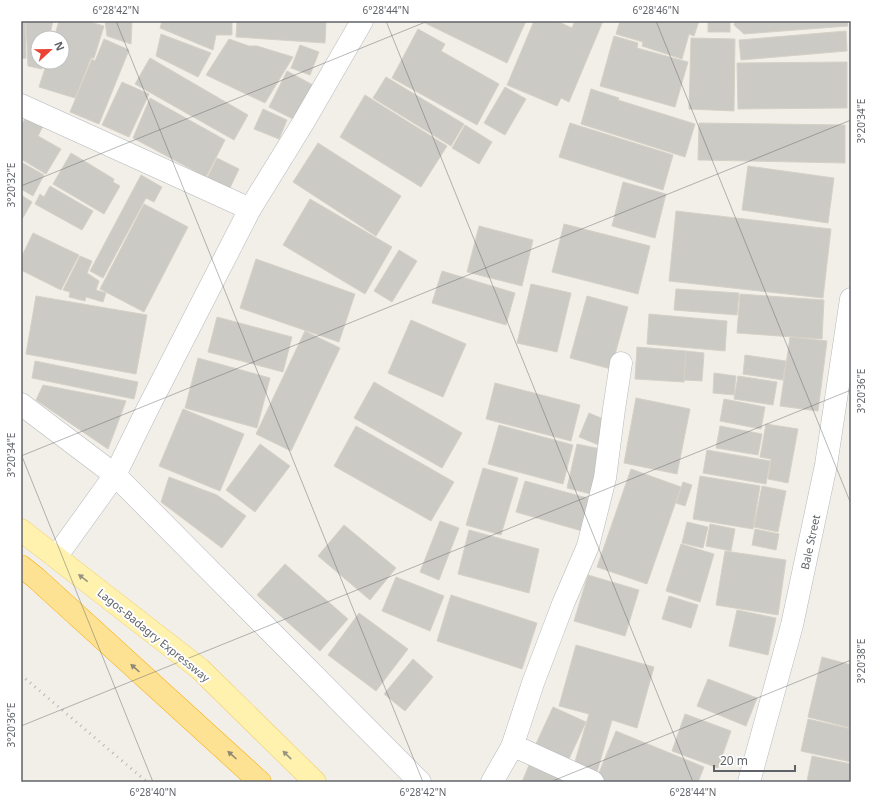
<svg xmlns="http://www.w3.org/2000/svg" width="872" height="803" font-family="'Noto Sans',sans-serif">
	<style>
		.building { fill: #cccac5; stroke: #d6d1c6 }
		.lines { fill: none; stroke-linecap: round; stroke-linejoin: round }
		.minor-casing { stroke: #b5b8bc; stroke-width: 23 }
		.major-casing { stroke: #f2c960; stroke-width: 23 }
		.highway-casing { stroke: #f9ab00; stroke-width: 23 }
		.minor { stroke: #fff; stroke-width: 22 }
		.major { stroke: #fff2af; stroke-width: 22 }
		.highway { stroke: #fde293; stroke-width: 22 }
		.rail { stroke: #b6b7b8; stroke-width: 3; stroke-dasharray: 1 5; stroke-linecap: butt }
		.oneway { fill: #979581 }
		.oneway2 { fill: #8e8975 }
		.ticks { fill: none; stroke: #5f6368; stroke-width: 1; stroke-opacity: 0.45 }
		.labels { text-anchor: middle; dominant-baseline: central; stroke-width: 4; stroke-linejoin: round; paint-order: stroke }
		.street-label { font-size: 11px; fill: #5f6368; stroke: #fff }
		.neatline { fill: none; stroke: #5f6368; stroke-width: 1.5 }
		.ticks-label { font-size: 10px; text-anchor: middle; fill: #5f6368 }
	</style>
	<rect width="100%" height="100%" fill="#f1efe8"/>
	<!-- building -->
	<g class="building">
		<path d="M21,21H25L26,58L21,59Z"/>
		<path d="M26,21H53L49,38H38V62H44L42,69L28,66Z"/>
		<path d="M59,21H86L104,26L94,58H91L75,98L39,87L47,62H62V38H54Z"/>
		<path d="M105,21H132L131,44L107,36Z"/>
		<path d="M162,21H232V35H216L213,50L160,28Z"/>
		<path d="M237,21H326L325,43L236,37Z"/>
		<path d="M421,21H526L507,63Z"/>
		<path d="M534,21H557L572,28L575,21H603L569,102L561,98L557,106L507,85Z"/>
		<path d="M620,21H699L694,36L689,34L682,59L642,46L643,42L616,34Z"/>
		<rect x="708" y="21" width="22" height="11"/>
		<path d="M735,21H847L848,26L744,34L734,25Z"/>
		<path d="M418,29L445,44L441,51L499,84L477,125L392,78Z"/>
		<path d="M846,31L847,51L741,60L739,40Z"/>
		<path d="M161,34L211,53L198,77L156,56Z"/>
		<path d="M614,36L638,43L637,48L688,62L675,107L600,86Z"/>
		<path d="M691,38L735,39L734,111L689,109Z"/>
		<path d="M104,39L129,50L99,124L70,112L92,59L95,61Z"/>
		<path d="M229,39L249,46H257L293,57L265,103L206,75Z"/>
		<path d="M300,45L319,52L310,75L291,68Z"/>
		<path d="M150,58L248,115L234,140L135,84Z"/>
		<path d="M847,62V108L738,109L737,63Z"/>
		<path d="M287,71L313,85L295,120L269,107Z"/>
		<path d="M386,77L464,124L451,146L373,98Z"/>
		<path d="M122,82L149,94L129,137L102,125Z"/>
		<path d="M505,87L526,99L505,135L484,123Z"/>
		<path d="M591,89L619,98L618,100L695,124L685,157L581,124Z"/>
		<path d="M365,95L447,146L421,187L340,137Z"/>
		<path d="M150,98L225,140L206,177L133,138Z"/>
		<path d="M263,109L287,120L279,139L254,129Z"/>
		<path d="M26,117L43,126L38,136L61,149L46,174L21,159V126Z"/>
		<path d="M570,123L673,155L663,190L559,157Z"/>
		<path d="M699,123L845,125V163L698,160Z"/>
		<path d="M465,125L492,142L479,164L452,148Z"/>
		<path d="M318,143L401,196L376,236L293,182Z"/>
		<path d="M71,153L114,179L113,182L120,186L104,214L53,184Z"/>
		<path d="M217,158L239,169L227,194L205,182Z"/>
		<path d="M21,162L44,175L33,196L21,189Z"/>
		<path d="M748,166L834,178L828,223L742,210Z"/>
		<path d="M141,175L162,187L154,202L146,198L103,278L90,271Z"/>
		<path d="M623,182L666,194L655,238L612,226Z"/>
		<path d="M50,186L93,211L82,230L35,204L40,194L44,197Z"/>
		<path d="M21,195L32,202L21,221Z"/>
		<path d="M310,199L392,247L365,294L283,245Z"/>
		<path d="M144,204L188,227L144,312L100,289Z"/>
		<path d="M676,211L831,229L823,298L669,281Z"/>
		<path d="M564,224L650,246L638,294L552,272Z"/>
		<path d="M479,226L533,240L522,286L467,272Z"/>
		<path d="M33,233L79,255L61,290L21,270V258Z"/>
		<path d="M399,250L417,261L392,302L374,291Z"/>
		<path d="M80,256L92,261L87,273L99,281L96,290L106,293L103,302L86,297L85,301L69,297L70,292L63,290Z"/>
		<path d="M256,259L355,294L339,342L240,308Z"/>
		<path d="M442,271L515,293L506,325L432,303Z"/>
		<path d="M531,284L571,293L557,352L517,343Z"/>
		<path d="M676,289L739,293L737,315L674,310Z"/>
		<path d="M740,294L824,300L822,339L737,333Z"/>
		<path d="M36,296L147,315L136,374L26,354Z"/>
		<path d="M587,296L628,307L611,369L570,358Z"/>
		<path d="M649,314L727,321L725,351L647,344Z"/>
		<path d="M217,317L292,337L283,372L208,352Z"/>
		<path d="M411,320L466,344L443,397L388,373Z"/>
		<path d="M305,331L340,348L291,451L256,434Z"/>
		<path d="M790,337L827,341L818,411L780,406Z"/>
		<path d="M637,347L686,351L684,382L635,379Z"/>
		<path d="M686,351L704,353L702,381L684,380Z"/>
		<path d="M745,355L786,361L783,380L743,374Z"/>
		<path d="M198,358L270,378L257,428L185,408Z"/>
		<path d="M35,361L138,382L134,399L32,378Z"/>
		<path d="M714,373L736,376L734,395L713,393Z"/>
		<path d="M738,376L777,382L773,405L734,399Z"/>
		<path d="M374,382L462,433L442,468L354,418Z"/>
		<path d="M495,383L580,405L571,441L486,419Z"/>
		<path d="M43,385L126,401L108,449L36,400Z"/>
		<path d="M636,398L690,409L677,474L624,463Z"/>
		<path d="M724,399L765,407L761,429L720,421Z"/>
		<path d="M183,409L244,434L220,491L159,466Z"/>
		<path d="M589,413L608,421L599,445L579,437Z"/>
		<path d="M766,424L798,429L788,483L768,479L771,459L760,457Z"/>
		<path d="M499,425L573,445L563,484L488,464Z"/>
		<path d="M356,426L454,482L431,521L334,466Z"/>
		<path d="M720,426L762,434L758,455L716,448Z"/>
		<path d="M260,444L290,466L255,512L226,490Z"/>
		<path d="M577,444L605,450L595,495L567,488Z"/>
		<path d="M707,450L770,461L766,484L703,473Z"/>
		<path d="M483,468L518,478L501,535L466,525Z"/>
		<path d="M631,469L681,487L647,584L597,567Z"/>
		<path d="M700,476L760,486L753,529L693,519Z"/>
		<path d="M169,477L217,495L246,516L222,548L161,502Z"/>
		<path d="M525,481L598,501L589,533L516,512Z"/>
		<path d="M683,482L692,485L685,506L676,503Z"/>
		<path d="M762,486L786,491L778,532L754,527Z"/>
		<path d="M440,521L459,528L439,580L420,572Z"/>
		<path d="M687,522L708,527L703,548L682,543Z"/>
		<path d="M710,524L735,529L731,551L706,546Z"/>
		<path d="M344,525L396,568L370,600L318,556Z"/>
		<path d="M755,529L779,534L776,550L752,545Z"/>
		<path d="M469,530L539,549L529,593L458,574Z"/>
		<path d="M681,544L714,554L700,602L666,591Z"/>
		<path d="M725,551L786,560L778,615L716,605Z"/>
		<path d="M285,564L348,619L320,651L257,595Z"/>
		<path d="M588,575L639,590L625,636L574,621Z"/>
		<path d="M396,577L444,596L430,631L382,611Z"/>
		<path d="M451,595L537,623L522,669L437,641Z"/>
		<path d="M669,596L698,605L691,628L662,619Z"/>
		<path d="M737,610L776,618L768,655L729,646Z"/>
		<path d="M359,613L408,649L376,691L328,655Z"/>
		<path d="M576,645L654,667L637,728L612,720L597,772L574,765L589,714L559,706Z"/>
		<path d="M822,657L851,665V728L808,717Z"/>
		<path d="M413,659L433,677L405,711L384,694Z"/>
		<path d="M708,679L757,698L746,726L697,706Z"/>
		<path d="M553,707L586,722L568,761L535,746Z"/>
		<path d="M685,714L731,731L718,768L672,751Z"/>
		<path d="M808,719L851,729V762L801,751Z"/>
		<path d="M616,731L704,767L698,782H600L596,780Z"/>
		<path d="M812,756L851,764V782L807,781Z"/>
		<path d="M529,765L567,782H522Z"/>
	</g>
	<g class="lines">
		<defs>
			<g id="minor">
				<path d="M21,105L250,209"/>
				<path d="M21,404L115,475L420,782"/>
				<path d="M56,557L115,475L147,410L250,209L303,123L362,21"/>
				<path d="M492,782L512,747"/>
				<path d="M593,782L523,750L512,747L533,683L563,604L588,546L605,478L614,409L621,363"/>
				<path d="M749,782L792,625L826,465L851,299"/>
			</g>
			<path id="major" d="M21,530L200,669L315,782"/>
			<path id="highway" d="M21,566L36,578L260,782"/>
		</defs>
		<!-- minor casing -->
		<use href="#minor" class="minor-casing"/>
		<!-- major casing -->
		<use href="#major" class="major-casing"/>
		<!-- highway casing -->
		<use href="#highway" class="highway-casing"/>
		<!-- minor -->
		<use href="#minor" class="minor"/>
		<!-- major -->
		<use href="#major" class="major"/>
		<!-- highway -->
		<use href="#highway" class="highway"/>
		<!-- rail -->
		<path class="rail" d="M21,675L147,782"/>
	</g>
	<!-- one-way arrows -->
	<defs><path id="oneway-solid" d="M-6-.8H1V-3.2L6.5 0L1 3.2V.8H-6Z"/></defs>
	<g class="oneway">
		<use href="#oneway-solid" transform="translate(83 578) rotate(-142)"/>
		<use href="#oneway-solid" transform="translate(287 755) rotate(-136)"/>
	</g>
	<g class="oneway2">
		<use href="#oneway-solid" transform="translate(135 668) rotate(-138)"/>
		<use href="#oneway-solid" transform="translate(232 755) rotate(-138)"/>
	</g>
	<!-- ticks -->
	<path class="ticks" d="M116,21L423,782M386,21L693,782M656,21L851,504M21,186L428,21M21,454L153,782M21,456L851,120M21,726L851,390M550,782L851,660"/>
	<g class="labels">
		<!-- street labels -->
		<g class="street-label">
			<text transform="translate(810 542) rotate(-78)">Bale Street</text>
			<text transform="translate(154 635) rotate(39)">Lagos-Badagry Expressway</text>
		</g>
	</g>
	<!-- border -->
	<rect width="872" height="803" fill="none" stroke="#ffffff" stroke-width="44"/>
	<!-- north arrow -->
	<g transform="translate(50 50) rotate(68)"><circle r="19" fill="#ffffff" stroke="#bfc1c3"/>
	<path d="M0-3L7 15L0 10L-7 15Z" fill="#ea4335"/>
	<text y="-6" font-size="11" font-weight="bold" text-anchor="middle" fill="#5f6368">N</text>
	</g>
	<!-- scale -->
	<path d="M714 765v6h81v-6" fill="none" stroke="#5f6368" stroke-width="2"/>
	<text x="720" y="765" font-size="12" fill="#5f6368" stroke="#ffffff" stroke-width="3" paint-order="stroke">20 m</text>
	<rect x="22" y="22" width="828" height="759" class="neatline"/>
	<g class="ticks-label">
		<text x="116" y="14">6°28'42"N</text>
		<text x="386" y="14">6°28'44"N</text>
		<text x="656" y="14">6°28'46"N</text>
		<text transform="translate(861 121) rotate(-90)" y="4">3°20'34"E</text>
		<text transform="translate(11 185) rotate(-90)" y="4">3°20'32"E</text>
		<text transform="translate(861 391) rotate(-90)" y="4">3°20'36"E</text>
		<text transform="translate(11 455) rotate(-90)" y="4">3°20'34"E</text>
		<text transform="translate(861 661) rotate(-90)" y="4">3°20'38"E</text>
		<text transform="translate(11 725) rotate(-90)" y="4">3°20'36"E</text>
		<text x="153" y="796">6°28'40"N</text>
		<text x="423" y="796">6°28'42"N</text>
		<text x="693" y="796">6°28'44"N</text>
	</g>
</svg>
